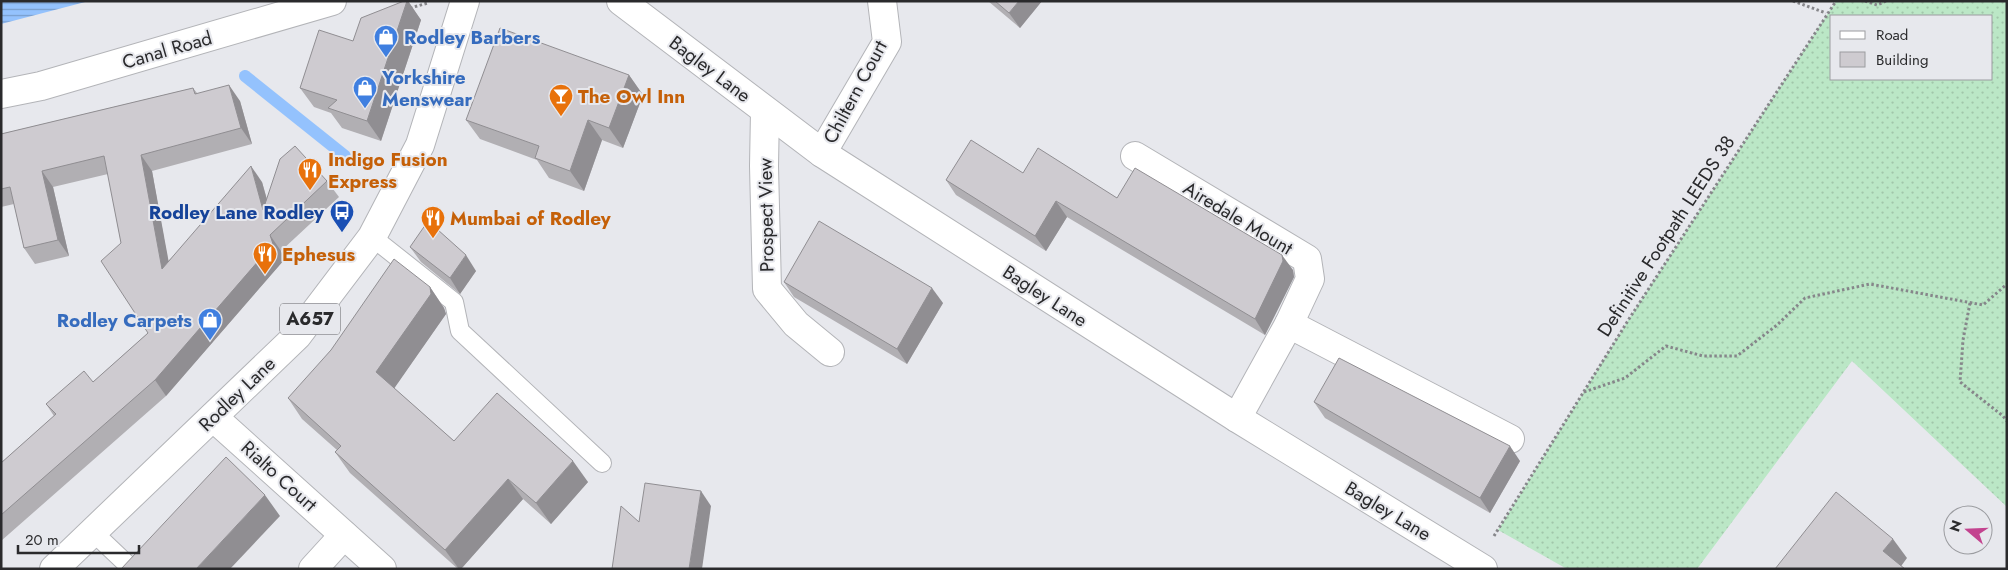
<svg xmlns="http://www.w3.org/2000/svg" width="2008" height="570" font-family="Jost,sans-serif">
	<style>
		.grass { fill: url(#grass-dots); fill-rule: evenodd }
		.water { fill: url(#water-rules) }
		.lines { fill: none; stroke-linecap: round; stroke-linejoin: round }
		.stream { stroke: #94c2fd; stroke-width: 12 }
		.service-casing { stroke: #b3b4b8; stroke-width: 20 }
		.minor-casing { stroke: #b3b4b8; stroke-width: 30 }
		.tertiary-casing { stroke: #b3b4b8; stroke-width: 30 }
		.primary-casing { stroke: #b3b4b8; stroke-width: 30 }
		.path { stroke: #86868a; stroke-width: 3; stroke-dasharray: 2.5 2.5; stroke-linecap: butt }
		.service { stroke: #fff; stroke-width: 18 }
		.minor { stroke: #fff; stroke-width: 28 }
		.tertiary { stroke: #fff; stroke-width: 28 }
		.primary { stroke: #fff; stroke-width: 28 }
		.wall { fill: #b1afb3 }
		.shaded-wall { fill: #908e92 }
		.building { fill: #cecbd0; stroke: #908e92 }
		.labels { text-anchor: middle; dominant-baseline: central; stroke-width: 4; stroke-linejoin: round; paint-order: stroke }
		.shield { fill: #e7e8ed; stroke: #636366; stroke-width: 1 }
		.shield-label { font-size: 18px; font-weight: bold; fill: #2a2a2c }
		.shop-label { font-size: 19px; font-weight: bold; fill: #366cbe; stroke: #e7e8ed; text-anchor: start }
		.street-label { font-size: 19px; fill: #2a2a2c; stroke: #e7e8ed }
		.food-label { font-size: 19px; font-weight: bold; fill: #c56008; stroke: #e7e8ed; text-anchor: start }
		.transit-label { font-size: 19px; font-weight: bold; fill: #164399; stroke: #e7e8ed; text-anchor: end }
	</style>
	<defs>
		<pattern id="grass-dots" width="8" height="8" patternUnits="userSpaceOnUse" patternTransform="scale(1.25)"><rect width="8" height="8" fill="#bbe7c6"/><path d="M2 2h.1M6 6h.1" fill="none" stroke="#a1c6aa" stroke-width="1.8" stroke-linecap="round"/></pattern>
		<pattern id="water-rules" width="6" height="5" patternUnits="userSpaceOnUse" patternTransform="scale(1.25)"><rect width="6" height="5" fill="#94c2fd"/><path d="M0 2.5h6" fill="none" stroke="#799ecd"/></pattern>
	</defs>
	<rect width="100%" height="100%" fill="#e7e8ed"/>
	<!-- grass -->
	<path class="grass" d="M1836,1H2007V507L1852,361L1697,569H1567L1498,530L1629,319ZM1832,16H1992V79H1832Z"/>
	<!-- water -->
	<path class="water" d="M1,1H89L1,24Z"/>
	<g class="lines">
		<!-- stream -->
		<path class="stream" d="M245,76L345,156"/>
		<defs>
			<g id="service">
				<path d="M372,237L454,302L460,331L602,463"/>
				<path d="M93,532L132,569"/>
			</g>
			<g id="minor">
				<path d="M1,94L41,86L332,1"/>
				<path d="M765,111L764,166L767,289L796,324L830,352"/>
				<path d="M822,153L887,42L882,1"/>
				<path d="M1135,156L1307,259L1310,279L1289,324L1237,418"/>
				<path d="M1289,324L1510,439"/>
				<path d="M213,417L382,569"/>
				<path d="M313,569L344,535"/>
			</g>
			<path id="tertiary" d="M621,1L822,153L1237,418L1483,569"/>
			<path id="primary" d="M54,569L297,336L372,237L420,145L465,1"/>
		</defs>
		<!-- service casing -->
		<use href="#service" class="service-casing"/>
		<!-- minor casing -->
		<use href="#minor" class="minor-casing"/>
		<!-- tertiary casing -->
		<use href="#tertiary" class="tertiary-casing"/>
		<!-- primary casing -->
		<use href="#primary" class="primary-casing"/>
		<!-- path -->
		<g class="path">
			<path d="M1793,1L1826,13"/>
			<path d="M1865,1L1877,5L1886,1"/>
			<path d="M410,8L428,3"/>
			<path d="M1970,303L1963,340L1960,382L2003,416L2007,421"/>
			<path d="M1584,392L1625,378L1666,346L1703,356H1737L1777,325L1805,298L1870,284L1983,305L2007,284"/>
			<path d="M1494,536L1629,319L1836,1"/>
		</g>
		<!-- service -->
		<use href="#service" class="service"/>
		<!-- minor -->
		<use href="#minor" class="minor"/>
		<!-- tertiary -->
		<use href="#tertiary" class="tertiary"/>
		<!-- primary -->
		<use href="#primary" class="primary"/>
	</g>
	<!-- wall -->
	<g class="wall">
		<path d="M404,1H408L421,20L381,141L342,128L331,113L314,107L300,88L353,41Z"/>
		<path d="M988,1H1042L1020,28Z"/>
		<path d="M629,75L643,95L623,148L602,140L584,191L549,178L537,160L480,139L466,120Z"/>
		<path d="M193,88L197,93L240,101L252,144L152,171L168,261L262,182L267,199L327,181L339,197L281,251L284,260L166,396L1,541V463L54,416L46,404L93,382L148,333L121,243L108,174L53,187L69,256L35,264L24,248L14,204L1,207V134Z"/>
		<path d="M1023,173L1117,198L1293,270L1294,277L1265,335L1067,217L1046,251L956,195L946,180Z"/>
		<path d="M410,247L476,271L460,294L421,262Z"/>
		<path d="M784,282L943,303L907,364L794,297Z"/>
		<path d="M430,287L444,308L446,314L394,388L454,441L588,482L551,524L523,499L461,569H458L350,473L335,452L337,450L302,419L288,398Z"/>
		<path d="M1314,402L1520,461L1490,513L1325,418Z"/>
	</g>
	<!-- shaded-wall -->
	<g class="shaded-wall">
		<path d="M407,1H408L421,20L381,141L367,121Z"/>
		<path d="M1019,1H1042L1020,28L1009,13Z"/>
		<path d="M629,75L643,95L623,148L609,128Z"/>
		<path d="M229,85L240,101L252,144L241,128Z"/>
		<path d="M588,120L602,140L584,191L570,171Z"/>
		<path d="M141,155L152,171L173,285L162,269Z"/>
		<path d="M251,166L262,182L274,226L263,210Z"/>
		<path d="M42,171L53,187L69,256L58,240Z"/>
		<path d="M1056,201L1067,217L1046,251L1035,236Z"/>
		<path d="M270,235L281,251L284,260L166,396L155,380Z"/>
		<path d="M466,255L476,271L460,294L450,278Z"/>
		<path d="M1282,255L1293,270L1294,277L1265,335L1255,319Z"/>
		<path d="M430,287L444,308L446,314L391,393L376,372Z"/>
		<path d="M932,288L943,303L907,364L897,349Z"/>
		<path d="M1510,446L1520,461L1490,513L1480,498Z"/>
		<path d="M573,461L588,482L551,524L536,503Z"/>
		<path d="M508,479L523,499L461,569H459L445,550Z"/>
		<path d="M701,491L711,506L702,569H689Z"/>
		<path d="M265,495L280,516L230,569H196Z"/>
		<path d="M1893,539L1907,558L1899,569L1883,551Z"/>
	</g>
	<!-- building -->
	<g class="building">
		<path d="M404,1H407L367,121L328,108L337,100L300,88L319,30L353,41L361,18Z"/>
		<path d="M995,1H1019L1009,13Z"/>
		<path d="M500,28L629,75L609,128L588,120L570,171L535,158L539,146L466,120Z"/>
		<path d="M229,85L241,128L141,155L162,269L251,166L263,210L280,159L295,146L327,181L270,235L273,244L155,380L1,515V463L56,414L46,404L84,371L93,382L148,333L101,261L121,243L104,156L42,171L58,240L24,248L10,187L1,189V134L193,88L195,94Z"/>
		<path d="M971,140L1023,173L1038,148L1117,198L1135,168L1282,255L1283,261L1255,319L1056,201L1035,236L946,180Z"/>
		<path d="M428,221L466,255L450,278L410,247Z"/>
		<path d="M819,221L932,288L897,349L784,282Z"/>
		<path d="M394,259L430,287L431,294L376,372L454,441L497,393L573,461L536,503L508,479L445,550L335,452L341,446L288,398L331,350Z"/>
		<path d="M1339,358L1510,446L1480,498L1314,402Z"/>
		<path d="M226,457L265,495L196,569H121Z"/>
		<path d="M645,483L701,491L689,569H612L621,506L639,522Z"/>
		<path d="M1836,492L1893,539L1883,551L1905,569H1775Z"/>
	</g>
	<!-- icons -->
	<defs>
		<symbol id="shop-pin" viewBox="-11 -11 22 30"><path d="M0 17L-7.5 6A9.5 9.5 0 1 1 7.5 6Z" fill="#3f7fe0" stroke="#e7e8ed"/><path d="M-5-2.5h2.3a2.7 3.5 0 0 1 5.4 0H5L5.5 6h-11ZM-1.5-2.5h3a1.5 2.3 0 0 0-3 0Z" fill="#fff"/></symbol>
		<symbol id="bar-pin" viewBox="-11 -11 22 30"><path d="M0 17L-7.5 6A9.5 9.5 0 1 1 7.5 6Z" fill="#e8710a" stroke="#e7e8ed"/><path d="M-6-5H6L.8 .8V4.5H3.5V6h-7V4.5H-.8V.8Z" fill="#fff"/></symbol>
		<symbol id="restaurant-pin" viewBox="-11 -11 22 30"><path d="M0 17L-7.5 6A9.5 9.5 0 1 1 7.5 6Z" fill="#e8710a" stroke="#e7e8ed"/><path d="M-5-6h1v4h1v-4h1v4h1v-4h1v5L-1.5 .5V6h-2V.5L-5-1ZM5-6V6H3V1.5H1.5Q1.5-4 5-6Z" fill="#fff"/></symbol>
		<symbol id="bus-pin" viewBox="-11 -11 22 30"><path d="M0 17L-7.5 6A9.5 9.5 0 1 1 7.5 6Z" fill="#1a4fb4" stroke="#e7e8ed"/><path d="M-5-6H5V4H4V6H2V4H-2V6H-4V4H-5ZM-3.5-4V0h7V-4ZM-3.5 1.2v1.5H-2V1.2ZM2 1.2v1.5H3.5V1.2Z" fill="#fff"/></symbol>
	</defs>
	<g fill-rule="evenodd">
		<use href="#shop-pin" x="372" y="23" width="28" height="38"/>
		<use href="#shop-pin" x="351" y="74" width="28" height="38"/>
		<use href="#bar-pin" x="547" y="82" width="28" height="38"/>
		<use href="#restaurant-pin" x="296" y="156" width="28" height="38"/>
		<use href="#bus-pin" x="328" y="198" width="28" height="38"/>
		<use href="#restaurant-pin" x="419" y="204" width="28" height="38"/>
		<use href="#restaurant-pin" x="251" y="240" width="28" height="38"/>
		<use href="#shop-pin" x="196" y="306" width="28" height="38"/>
	</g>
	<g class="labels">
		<!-- shield labels -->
		<rect class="shield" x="280" y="303.5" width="60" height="31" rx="4"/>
		<g class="shield-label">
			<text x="310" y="319">A657</text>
		</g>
		<!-- shop labels -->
		<g class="shop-label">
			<text x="404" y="37">Rodley Barbers</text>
			<text x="382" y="77">Yorkshire<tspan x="382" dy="22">Menswear</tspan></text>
			<text x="192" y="320" text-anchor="end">Rodley Carpets</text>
		</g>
		<!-- street labels -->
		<g class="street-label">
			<text transform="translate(167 50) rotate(-16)">Canal Road</text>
			<text transform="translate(710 69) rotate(37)">Bagley Lane</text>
			<text transform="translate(855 92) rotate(-62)">Chiltern Court</text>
			<text transform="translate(766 215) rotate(-91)">Prospect View</text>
			<text transform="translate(1238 218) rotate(31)">Airedale Mount</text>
			<text transform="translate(1666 236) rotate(-57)">Definitive Footpath LEEDS 38</text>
			<text transform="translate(1045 296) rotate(33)">Bagley Lane</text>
			<text transform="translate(237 394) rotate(-44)">Rodley Lane</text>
			<text transform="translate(279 476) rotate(42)">Rialto Court</text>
			<text transform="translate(1388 511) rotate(31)">Bagley Lane</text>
		</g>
		<!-- food labels -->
		<g class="food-label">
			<text x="578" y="96">The Owl Inn</text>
			<text x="328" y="159">Indigo Fusion<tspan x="328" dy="22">Express</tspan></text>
			<text x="450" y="218">Mumbai of Rodley</text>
			<text x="282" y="254">Ephesus</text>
		</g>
		<!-- transit labels -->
		<g class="transit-label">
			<text x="324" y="212">Rodley Lane Rodley</text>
		</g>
	</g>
	<!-- border -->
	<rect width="2008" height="570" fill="none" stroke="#2a2a2c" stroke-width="5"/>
	<!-- legend -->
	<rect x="1830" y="15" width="162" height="65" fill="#e7e8ed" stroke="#9b9ca0"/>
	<rect x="1840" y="31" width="25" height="8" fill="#ffffff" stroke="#9b9ca0"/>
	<text x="1876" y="40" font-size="15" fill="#2a2a2c">Road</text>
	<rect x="1840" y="52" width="25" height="15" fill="#cecbd0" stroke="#9b9ca0"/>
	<text x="1876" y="65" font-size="15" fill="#2a2a2c">Building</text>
	<!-- north arrow -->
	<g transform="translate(1968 530) rotate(289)"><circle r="24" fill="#e7e8ed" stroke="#9b9ca0"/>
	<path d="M0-4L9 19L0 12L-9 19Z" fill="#c3438f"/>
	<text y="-8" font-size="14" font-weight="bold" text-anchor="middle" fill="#2a2a2c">N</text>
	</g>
	<!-- scale -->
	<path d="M18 545v8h121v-8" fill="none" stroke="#2a2a2c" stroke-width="2.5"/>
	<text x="25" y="545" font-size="15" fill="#2a2a2c" stroke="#e7e8ed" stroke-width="4" paint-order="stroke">20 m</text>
</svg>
